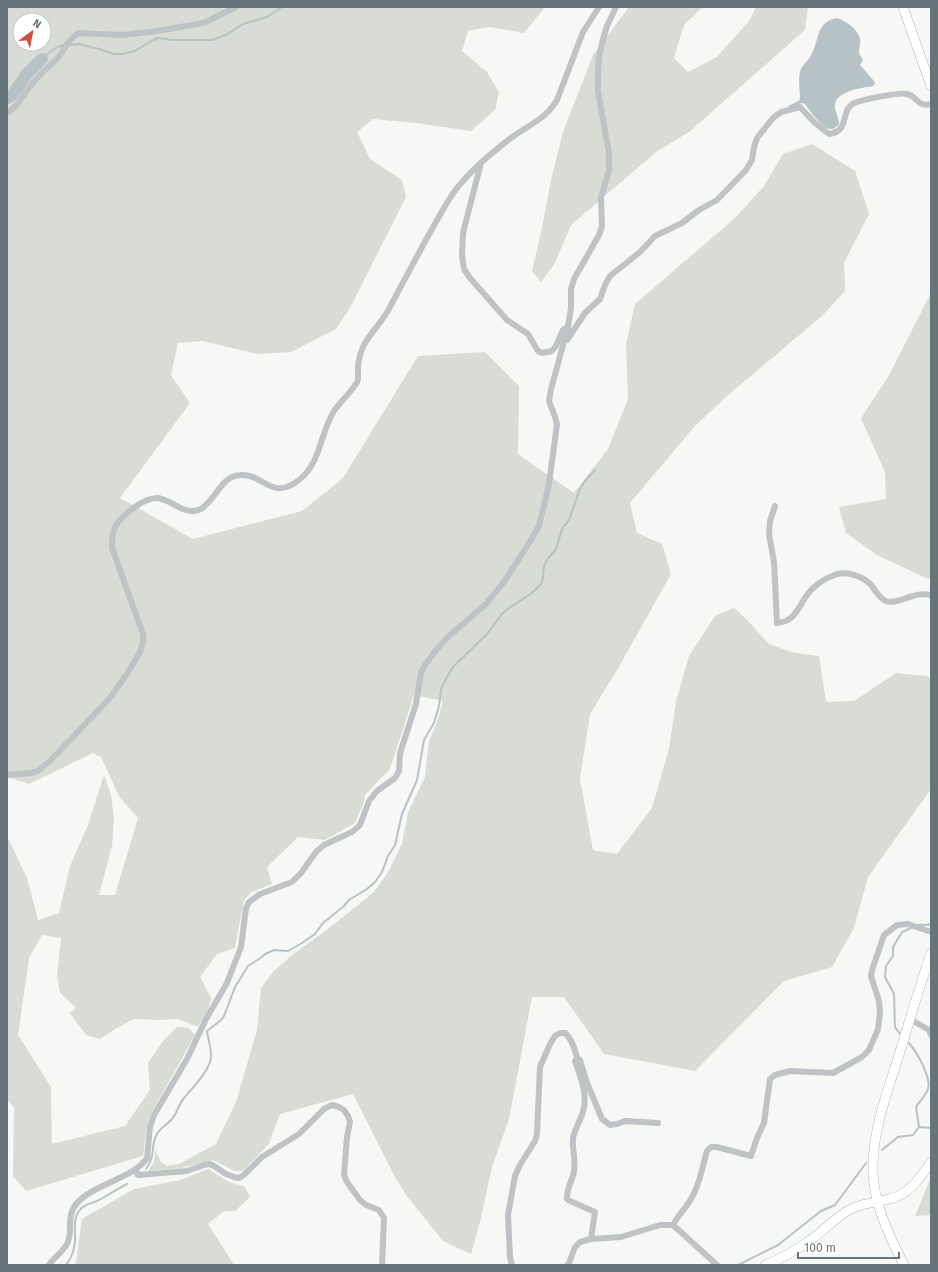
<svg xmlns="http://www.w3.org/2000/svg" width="938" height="1272" font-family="'Fira Sans',sans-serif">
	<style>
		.green { fill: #d8dcd5; fill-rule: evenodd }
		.water { fill: #b6c2c5 }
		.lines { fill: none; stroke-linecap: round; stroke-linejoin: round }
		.stream { stroke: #b6c2c5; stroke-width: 2 }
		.river { stroke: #b6c2c5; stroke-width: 12 }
		.secondary-casing { stroke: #b2b7ba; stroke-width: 10 }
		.street { stroke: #bfc3c6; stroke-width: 6 }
		.secondary { stroke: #fff; stroke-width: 9 }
	</style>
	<rect width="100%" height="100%" fill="#f7f7f5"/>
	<!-- green -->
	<g class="green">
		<path d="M7,7H545L524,33L489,27L468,31L462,51L487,72L499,92L495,110L471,131L416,123L373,119L357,132L370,159L402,180L406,197L350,308L336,329L291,352L257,354L203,341L178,343L171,375L190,403L120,498L193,539L302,511L343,478L418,356L485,352L519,386L518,454L574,493L608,449L628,399L626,344L635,304L735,218L764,186L783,154L812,144L855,171L869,214L844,263L845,291L822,316L727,396L694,427L630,503L637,533L662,544L671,574L620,665L590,714L580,779L593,850L617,854L652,808L669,749L676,701L689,656L715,616L734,608L747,620L769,644L795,653L819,656L826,702L854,701L896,673L927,676L931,680V789L868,877L854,928L832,967L784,981L695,1071L604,1054L564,997H532L509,1119L492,1167L480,1222L471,1254L443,1241L406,1195L395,1177L353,1094L280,1114L269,1144L243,1171H234L213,1160L181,1168L148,1171L154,1162L155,1150L161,1162L167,1166L179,1164L216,1144L236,1102L257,1030L261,988L274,971L291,956L333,925L374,892L387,874L402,844L408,812L425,777L429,741L437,722L443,701L414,695L390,769L365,795L364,802L355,823L325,840L298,837L267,867L272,884L252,892L244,900L235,948L217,954L200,977L211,998L208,1010L198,1027L178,1019L158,1020L134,1019L115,1029L100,1039L86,1035L70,1013L76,1008L60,993L57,976L61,938L42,935L29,958L18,1035L51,1087L52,1144L125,1126L150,1090L148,1063L163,1041L177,1027L189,1028L195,1035L152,1112L147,1124L143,1156L26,1191L13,1176L14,1107L7,1100V836L27,878L38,920L59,913L70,866L88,825L104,775L111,795L114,819L112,846L99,895H115L138,818L119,796L101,757L93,753L29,784L7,777ZM20,20H44V44H20Z"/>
		<path d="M629,7H703L684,25L674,58L688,72L717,57L750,20L756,7H808L805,30L689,132L656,152L571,225L555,263L541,282L532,271L542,228L551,180L563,132L593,55Z"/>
		<path d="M931,293V579L926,578L877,555L846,533L839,507L886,499L885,472L861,418L888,377Z"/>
		<path d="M208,1169L227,1181L245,1187L250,1197L235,1211H224L208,1224L234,1265H74L76,1262L82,1219L134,1189L180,1180Z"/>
		<path d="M931,1177V1215L915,1216Z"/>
	</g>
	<!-- water -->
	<path class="water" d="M837,18C846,21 858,29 860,39C861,43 859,47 859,52C859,54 862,58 863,60L860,65L874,81L875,84L873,86C861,88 833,91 835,108C836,113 839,118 839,124C837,126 835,129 831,129C823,130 810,111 805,104L802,103L789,108L788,106L799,101L800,98C800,90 798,80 800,72C801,66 807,62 810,57C820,41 815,22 837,18Z"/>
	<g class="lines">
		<!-- stream -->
		<g class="stream">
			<path d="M69,45L79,44L99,49L114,54H123L135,51L153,40L159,38L172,40H212L226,35L243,24L267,17L282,7"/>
			<path d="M42,59C48,53 56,46 65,45"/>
			<path d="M917,925C922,924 927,926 931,924"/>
			<path d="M900,1034L895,1027L894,994L885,977L886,966L893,956V947L902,932L911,928"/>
			<path d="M909,1043C916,1051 932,1078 928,1089C926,1095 919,1102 916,1107L919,1127"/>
			<path d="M882,1150L898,1137L913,1135L919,1127L931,1128"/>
			<path d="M146,1169C156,1156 150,1146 157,1134C160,1128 167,1125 172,1119C177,1113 179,1104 184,1098C192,1088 212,1069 211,1055C211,1047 208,1039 207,1031L221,1020L224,1016L235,987L248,966L262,957L265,954L274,950L288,951L302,943L315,934L323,923L344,906L349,900L367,889L375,882L382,872L388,856L395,845L402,814L417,780L424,740L434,723L439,706L441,689L447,677L453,667L488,633L502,614L509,608L532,593L541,584L543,577L544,566L547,560L556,549L562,529L569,520L580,489L585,481L595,470"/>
			<path d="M66,1265C71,1259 74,1250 75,1242C76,1230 71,1216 83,1207C87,1204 92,1203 97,1201C107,1196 117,1189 127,1184"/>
			<path d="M738,1265L778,1245L821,1211L835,1205L866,1163"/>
		</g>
		<!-- river -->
		<path class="river" d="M7,98L12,95L27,74L42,59"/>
		<defs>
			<g id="secondary">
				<path d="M903,7L931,86"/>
				<path d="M765,1265C780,1259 795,1251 809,1241C824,1231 836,1216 853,1208C864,1203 877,1202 889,1199C909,1195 920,1178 931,1162"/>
				<path d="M904,1265C889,1236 872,1200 873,1167C873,1130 887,1093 898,1058C909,1023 919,988 931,953"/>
			</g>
		</defs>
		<!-- secondary casing -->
		<use href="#secondary" class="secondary-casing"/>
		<!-- street -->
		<g class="street">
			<path d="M7,113C20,105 22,96 31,85C40,74 51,65 61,54C66,46 70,38 79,33L122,35L150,32L204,23L236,7"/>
			<path d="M481,163L463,233L462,255L464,269L470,278L507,320L528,334L538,351L542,353L552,351L556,346L563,330L568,327"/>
			<path d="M567,340L585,313L600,299L605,285L610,276L640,252L655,236L682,223L699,210L717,200L746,170L752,160L754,147L757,138L773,118L781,112L800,107L815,123L829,134C852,131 838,108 857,102C866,99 899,92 907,94C917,96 918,108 931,104"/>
			<path d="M775,506L770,521L769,534L774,562L777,623C780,622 783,622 786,621C796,617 801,603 807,595C814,585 826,578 837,574C848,571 864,577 871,585C876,591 879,598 886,601C894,604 905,598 913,596C919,594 925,594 931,595"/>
			<path d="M7,775L31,773L38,771L50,761L109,699L127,674L140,652L143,643V634L112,548C112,541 112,533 115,527C122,515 144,497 158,498C173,500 185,517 201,509C215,501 221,476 240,475C264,473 271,502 299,480C321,463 320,433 334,411C339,403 356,387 358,380C358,377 358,372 358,369C358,361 360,353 364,345C371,332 383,321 390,307C405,279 420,250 436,222C444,208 451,193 463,181C477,165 494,151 511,138C527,126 546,119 557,100L583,32L599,7"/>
			<path d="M910,1019L929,1030L931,1035"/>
			<path d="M135,1170L138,1175L187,1171L204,1165L210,1164L214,1166L226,1174L234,1177L239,1178L244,1175L262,1157L299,1134L324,1109L332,1105L339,1107L344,1110L348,1116L350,1122L347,1137L344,1175L347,1182L360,1200L366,1205L379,1210L384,1218L382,1265"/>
			<path d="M673,1225C678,1215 686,1208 691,1199C700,1185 702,1167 707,1151L711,1147H717L751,1156L757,1138L764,1123L770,1079L775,1075L790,1071L833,1073L862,1057L869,1050L878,1029L880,1013L879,1001L871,976L872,970L884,935L897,925L908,924L931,932"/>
			<path d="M591,1239L595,1212L570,1201L567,1199C566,1190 572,1181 574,1172C576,1161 572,1149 573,1138C575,1129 580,1121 583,1112C588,1095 581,1078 575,1061L580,1060L587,1083L602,1119L610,1125L617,1124L625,1121L658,1123"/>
			<path d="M49,1265C54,1257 63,1252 67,1244C74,1231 65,1217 77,1203C94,1184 134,1178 147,1158L150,1127L154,1115L187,1059L206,1019L227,983L241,947L246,908L249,902L260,894L292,882L301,873L316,852L324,845L352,832L360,825L369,801L377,791L395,778L399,771L400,753L416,704L421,673L425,665L436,650L449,636L485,605L495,593L506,579L531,540L539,526L549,484L557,424L555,417L549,401L551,389L568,327L571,308V289L574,279L599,235L602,226L601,197L609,171V153L598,91V74L599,57L603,39L607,26L616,7"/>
			<path d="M512,1265L510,1257L508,1215L515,1176L520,1165L535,1141L537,1134L540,1067L550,1044L555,1036L560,1033H565C573,1040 575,1051 578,1061"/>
			<path d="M567,1265L569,1263L575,1247L580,1242L591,1239L621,1237L660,1225H673L717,1265"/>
		</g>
		<!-- secondary -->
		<use href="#secondary" class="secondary"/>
	</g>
	<!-- border -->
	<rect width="938" height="1272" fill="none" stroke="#66757c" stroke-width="16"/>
	<!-- north arrow -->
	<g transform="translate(32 32) rotate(32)"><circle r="19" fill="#ffffff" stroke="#c2c8cb"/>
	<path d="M0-3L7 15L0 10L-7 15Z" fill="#cd513f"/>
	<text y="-6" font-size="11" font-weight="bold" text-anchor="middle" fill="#66757c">N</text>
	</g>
	<!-- scale -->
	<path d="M798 1252v6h101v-6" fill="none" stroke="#66757c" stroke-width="2"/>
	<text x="804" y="1252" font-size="12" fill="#66757c" stroke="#ffffff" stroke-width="3" paint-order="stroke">100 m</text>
</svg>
